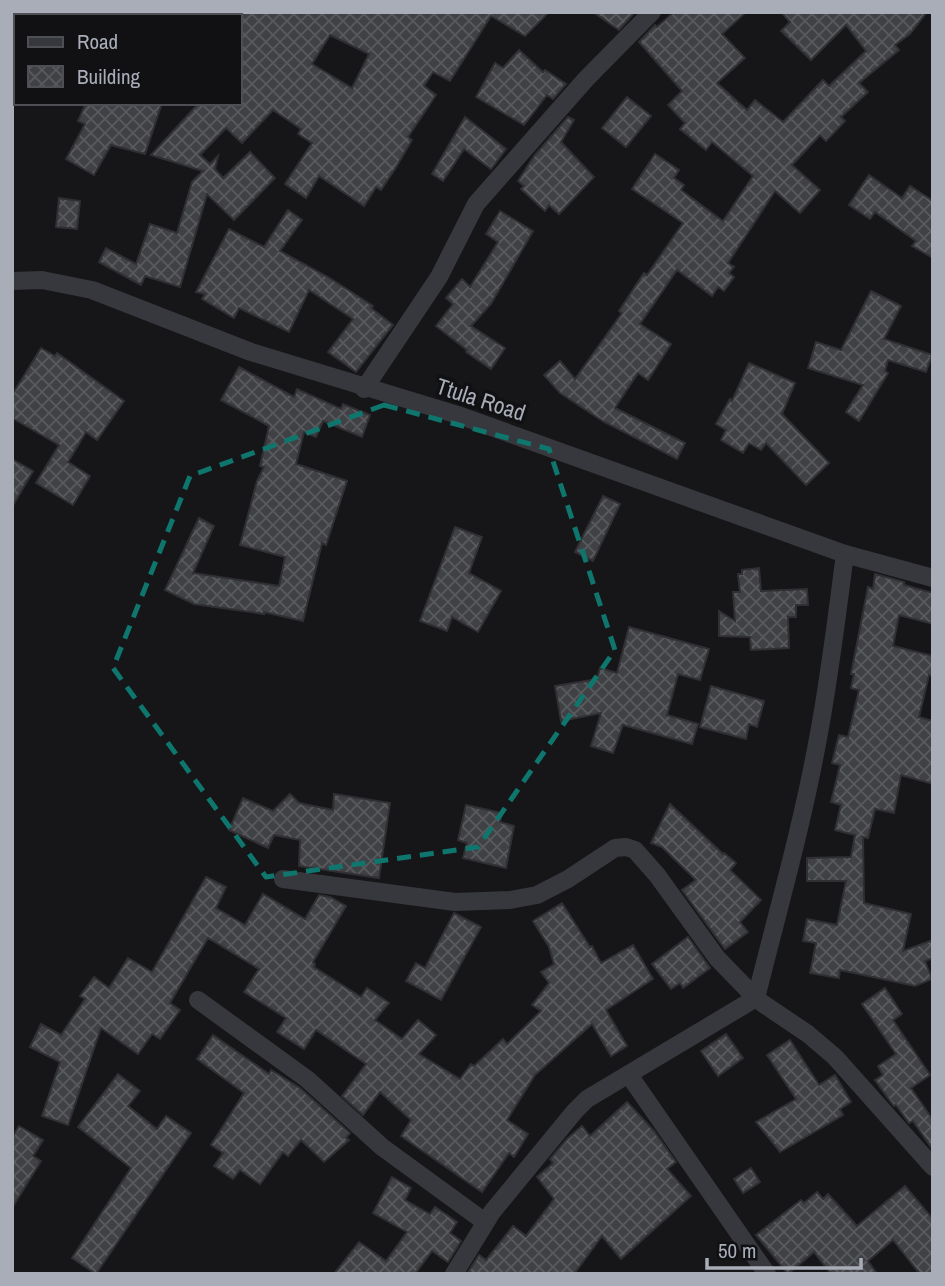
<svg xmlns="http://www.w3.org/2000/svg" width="945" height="1286" font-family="'Archivo Narrow',sans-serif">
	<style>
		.building { fill: url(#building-cross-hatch); stroke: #303034; stroke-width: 2; fill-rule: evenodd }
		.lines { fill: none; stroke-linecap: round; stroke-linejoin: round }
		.street { stroke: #37383d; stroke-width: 18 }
		.marked { fill: none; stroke: #0f766e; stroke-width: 5; stroke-dasharray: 14 9; stroke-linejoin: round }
		.labels { text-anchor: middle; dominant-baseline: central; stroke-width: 7; stroke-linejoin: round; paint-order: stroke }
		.street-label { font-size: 23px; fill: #a8adb8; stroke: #111113 }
	</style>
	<defs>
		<pattern id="building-cross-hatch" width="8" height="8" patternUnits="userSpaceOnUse" patternTransform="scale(1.75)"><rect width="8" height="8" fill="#404145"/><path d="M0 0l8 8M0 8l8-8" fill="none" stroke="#595a5e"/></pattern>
	</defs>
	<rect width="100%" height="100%" fill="#161618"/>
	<!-- building -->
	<g class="building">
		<path d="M240,12H549L525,36L491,16L450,81L433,72L424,86L436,95L408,137L412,140L395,169L381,190L376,187L364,206L319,176L306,198L285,184L312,143L298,134L301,129L273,110L242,143L226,128L200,155L210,164L218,156L215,169L223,178L250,152L275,178L234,220L207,194L180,287L145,276L141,285L99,262L106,248L136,264L150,224L177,233L192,182L203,171L151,155L199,103H240ZM330,35L369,54L352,88L312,64Z"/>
		<path d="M593,12H635L619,30Z"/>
		<path d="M674,12H746L722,34L745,58L717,83L747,110L755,100L783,122L823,80L829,86L866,51L846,25L811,60L781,31L790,22L781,12H927L910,34L895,45L899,50L859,83L868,92L841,117L845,121L826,141L820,135L792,165L820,190L800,213L775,191L728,263L734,267L729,273L734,277L724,291L718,287L712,296L677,270L640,324L671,344L648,380L638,373L615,408L685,443L677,459L604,422L560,393L544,375L560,361L575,379L622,313L619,311L644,273L647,275L683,223L632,189L655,154L679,170L674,178L684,185L681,190L723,221L753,176L712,142L706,150L680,129L685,123L668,105L682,91L639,42L655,25L657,27Z"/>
		<path d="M519,50L543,72L545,70L566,84L553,99L547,95L524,125L476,97L495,63L503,68Z"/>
		<path d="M627,97L651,116L626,147L602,128Z"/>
		<path d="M86,103H162L145,154L111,145L94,175L66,159L85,124L78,121Z"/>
		<path d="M465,117L506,149L491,169L464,149L443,181L432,174Z"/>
		<path d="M568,117L574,120L561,142L594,177L559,214L549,205L545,211L521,189L524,186L518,181L534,156Z"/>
		<path d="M869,175L902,198L910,186L933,201V258L912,246L916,241L875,212L870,219L849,205Z"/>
		<path d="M59,198L80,201L77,229L56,227Z"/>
		<path d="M288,210L302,220L280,251L328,277L373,306L371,308L393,325L356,372L328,352L353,319L309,290L289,332L239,308L234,318L202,299L205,294L196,292L229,229L264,247Z"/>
		<path d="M500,211L533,231L491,304L471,326L505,348L491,369L466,352L467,350L436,326L453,304L446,298L462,279L470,287L498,242L486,234Z"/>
		<path d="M871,291L901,306L884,339L932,355L926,372L888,360L885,371L888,373L859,421L846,412L863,385L808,368L816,342L841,350Z"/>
		<path d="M41,348L55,356L57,353L124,401L97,440L86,432L68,462L90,476L73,505L36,483L59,445L12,418V395Z"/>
		<path d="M749,363L795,383L782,414L829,463L806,485L766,443L761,450L749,443L743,453L721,440L726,430L716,424L730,399L732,401Z"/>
		<path d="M239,367L294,397L297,389L341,409L343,404L370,415L362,437L323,421L316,437L304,432L296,464L347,481L326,545L322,543L303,621L264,612V614L194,604L165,590L199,518L214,526L193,573L279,586L285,557L240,545L257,481L264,467L260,466L269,426L221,400Z"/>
		<path d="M12,459L33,471L12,507Z"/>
		<path d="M603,496L620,504L593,561L575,552Z"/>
		<path d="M455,527L482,537L469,573L501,591L478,632L452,617L447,631L420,621Z"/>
		<path d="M759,568L761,591L807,589L808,605H796V617H788L789,648L751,650L750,637L719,636V611L735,621L733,592H740L738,574H742V570Z"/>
		<path d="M875,574L904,582V585L933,593V624L899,615L893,646L933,656V676L929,675L919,717L933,721V784L901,775L894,813L875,809L868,838L863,837L864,903L911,914L903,951L933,940V958L925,961L932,979L915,986L840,970L839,978L810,973L816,943L803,941L807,919L837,925L846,881H807V858L851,857L855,835L835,830L841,805L831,802L840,765L832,763L839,735L848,737L859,690L851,688L854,674H851L868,587L873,589Z"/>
		<path d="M629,627L709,649L700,680L678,674L667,715L698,724L692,744L623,725L613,753L591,746L601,713L561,721L555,686L597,679L600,668L617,673Z"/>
		<path d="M711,686L764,701L757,727L749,724L746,739L700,727Z"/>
		<path d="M290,794L299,803L333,810L334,794L390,803L379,878L299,866L300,840L274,835L268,848L229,830L243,798L273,811Z"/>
		<path d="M670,804L723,854L724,853L736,863L730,870L761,900L740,922L748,932L725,949L682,890L696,880L662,847L651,843Z"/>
		<path d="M466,805L502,813L500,822L514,826L506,868L463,858L467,843L458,840Z"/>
		<path d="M206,877L226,887L216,908L245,925L263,894L305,919L319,895L330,897L346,906L313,962L315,964L314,967L361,997L367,988L389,1003L375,1020L402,1039L418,1020L436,1035L419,1054L460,1079L471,1064L474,1066L503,1039L507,1044L541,1011L532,1005L549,983L541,972L554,964L549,947L533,921L562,903L590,947L592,946L601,963L633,945L653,979L606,1010L627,1046L611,1056L592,1024L535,1075L507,1120L528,1134L514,1157L509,1153L482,1192L401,1136L411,1120L380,1092L363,1115L342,1096L366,1064L316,1030L304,1049L277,1032L286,1018L244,992L259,969L208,938L170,1003L180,1010L160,1039L152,1034L138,1054L101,1028L68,1125L42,1116L60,1062L30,1047L41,1024L61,1035L85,999L80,996L94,977L109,988L128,958L152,972Z"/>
		<path d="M454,913L481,927L441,1000L406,981L416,963L425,968Z"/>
		<path d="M688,937L710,968L683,988L680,983L671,989L652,964Z"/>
		<path d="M885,988L902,1014L893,1020L930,1075L911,1088L933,1120V1150L913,1121L909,1123L896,1105L894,1106L890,1101L875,1080L883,1075L878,1066L896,1054L862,1004Z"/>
		<path d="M726,1034L743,1058L718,1076L701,1051Z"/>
		<path d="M213,1035L269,1074L271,1070L300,1088L350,1133L346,1138L349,1140L324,1162L301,1140L288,1156L283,1152L260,1184L240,1170L233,1179L214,1166L223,1153L211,1145L244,1093L197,1059Z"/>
		<path d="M790,1040L819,1085L835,1075L851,1102L840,1109L843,1115L780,1152L756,1122L796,1099L767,1055Z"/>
		<path d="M118,1074L140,1091L128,1106L157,1129L166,1116L191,1133L96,1274L72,1258L131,1168L78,1127Z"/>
		<path d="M627,1102L654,1131L676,1162L667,1169L691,1196L621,1259L602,1236L574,1274H467L479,1255L486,1260L513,1226L526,1236L554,1199L537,1177L553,1163L550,1159L567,1139L582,1126L590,1136Z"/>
		<path d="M19,1126L43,1140L33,1156L41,1161L12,1208V1138Z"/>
		<path d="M751,1168L760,1182L743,1193L734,1179Z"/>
		<path d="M392,1177L411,1188L405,1200L430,1214L435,1207L457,1222L450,1233L461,1241L448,1262L432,1251L415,1274H334L359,1242L386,1261L407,1232L373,1213Z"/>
		<path d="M905,1186L933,1219V1274H920L893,1240L868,1261L877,1274H831L814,1252L788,1274L756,1235L801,1200L804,1203L817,1192L823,1199L828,1194L857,1226Z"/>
	</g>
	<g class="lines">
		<!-- street -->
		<g class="street">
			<path d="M12,281L42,280L92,290L251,352L458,415L845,554L933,578"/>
			<path d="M364,389L439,277L476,204L586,79L652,12"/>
			<path d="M283,879L455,902L510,900L537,895L568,879L615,848L626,847L635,850L657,875L717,958L747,989L762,1003L808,1034L835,1057L933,1167"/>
			<path d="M198,1000L307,1079L382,1147L485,1222"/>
			<path d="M629,1075L767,1274"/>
			<path d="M454,1274L492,1212L575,1111L587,1099L756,998C778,910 803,823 819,733C830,674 837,614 845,554"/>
		</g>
	</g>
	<!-- marked area -->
	<path class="marked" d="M384,405L549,449L615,650L478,847L266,877L113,668L190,476Z"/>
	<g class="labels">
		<!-- street labels -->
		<g class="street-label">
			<text transform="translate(481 399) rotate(18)">Ttula Road</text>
		</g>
	</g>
	<!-- border -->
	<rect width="945" height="1286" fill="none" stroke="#a8adb8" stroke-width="28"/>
	<!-- legend -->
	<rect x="14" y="14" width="228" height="91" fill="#111113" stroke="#4d4f55" stroke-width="2"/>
	<rect x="28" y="37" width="35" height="10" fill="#37383d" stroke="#4d4f55" stroke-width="2"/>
	<text x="77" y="49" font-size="21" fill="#a8adb8">Road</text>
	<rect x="28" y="66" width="35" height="21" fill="url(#building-cross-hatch)" stroke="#4d4f55" stroke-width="2"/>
	<text x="77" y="84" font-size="21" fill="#a8adb8">Building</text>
	<!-- scale -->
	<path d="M707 1258v10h154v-10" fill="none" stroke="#a8adb8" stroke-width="3.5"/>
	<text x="718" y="1258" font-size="21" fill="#a8adb8" stroke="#111113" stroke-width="5" paint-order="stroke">50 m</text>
</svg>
